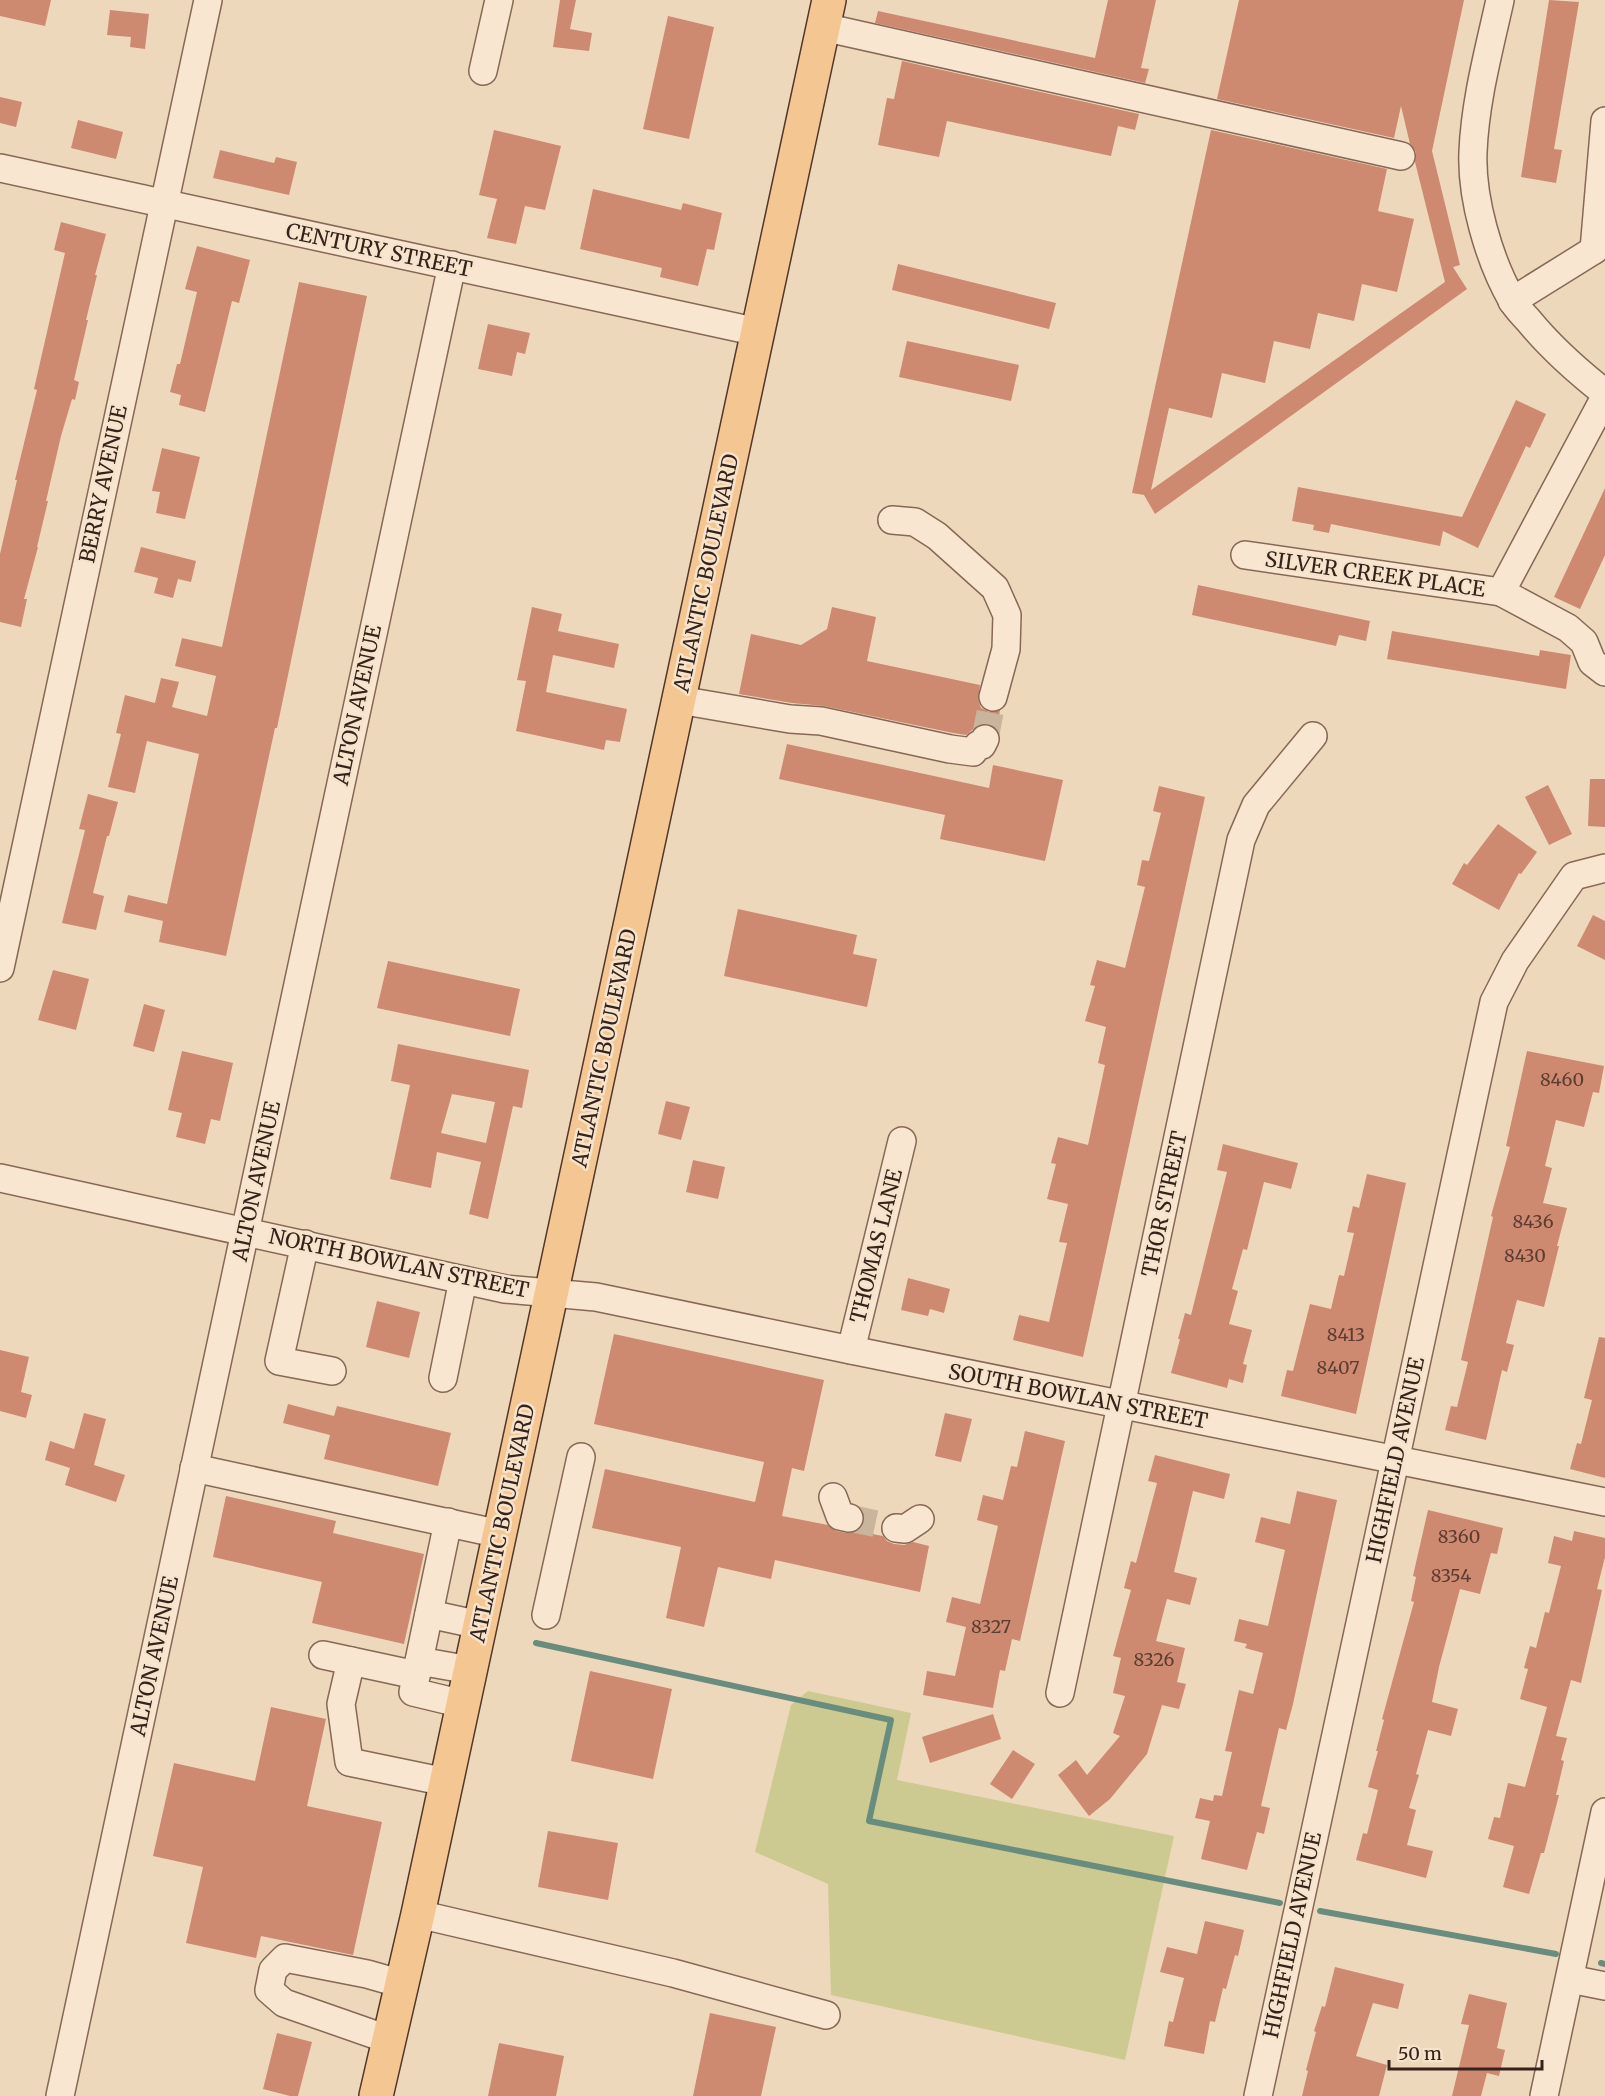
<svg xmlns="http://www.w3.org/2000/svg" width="1605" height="2096" font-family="Merriweather,serif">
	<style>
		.green { fill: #ccca91 }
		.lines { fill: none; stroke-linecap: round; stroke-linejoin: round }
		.stream { stroke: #688d7e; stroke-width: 6 }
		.building { fill: #ce8971; fill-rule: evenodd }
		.minor-tunnel { stroke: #c9b49c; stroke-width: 27; stroke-dasharray: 27 14; stroke-linecap: butt }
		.minor-casing { stroke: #866856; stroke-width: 30 }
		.major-casing { stroke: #53372a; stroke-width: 36 }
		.minor { stroke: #f9e6d0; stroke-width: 27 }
		.major { stroke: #f4c692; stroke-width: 33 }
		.labels { text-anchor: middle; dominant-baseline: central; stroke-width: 5; stroke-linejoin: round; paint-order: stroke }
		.number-label { font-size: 18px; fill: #5b3c30 }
		.street-label { font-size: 21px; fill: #35231b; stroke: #f6e3cc }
	</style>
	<rect width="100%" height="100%" fill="#eed8bc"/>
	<!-- green -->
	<path class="green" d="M808,1691L911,1713L897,1780L1174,1836L1125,2060L831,1995L828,1884L755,1852L791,1705Z"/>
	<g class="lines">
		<!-- stream -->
		<g class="stream">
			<path d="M536,1643L891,1720L869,1821L1280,1903"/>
			<path d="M1320,1911L1556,1954"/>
			<path d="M1601,1963L1605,1964"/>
		</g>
	</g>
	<!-- building -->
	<g class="building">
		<path d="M0,0H51L45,26L0,16Z"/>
		<path d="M560,0H576L570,29L592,33L589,51L553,47Z"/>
		<path d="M1108,0H1156L1141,68L1149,69L1145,83L875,23L878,11L1095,58Z"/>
		<path d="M1239,0H1464L1432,151L1460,265L1453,267L1467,289L1155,514L1144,495L1132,493L1211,130L1387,169L1378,211L1414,219L1397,292L1362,284L1354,321L1318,313L1310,349L1274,341L1265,383L1222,373L1212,418L1169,408L1151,490L1445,282L1415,162L1416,152L1410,144L1401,106L1394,138L1217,99Z"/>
		<path d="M1549,0L1579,2L1554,149L1562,150L1556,183L1521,177Z"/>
		<path d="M110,10L149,14L145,49L130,47L131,37L107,35Z"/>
		<path d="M668,16L714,27L689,139L643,129Z"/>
		<path d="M902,61L1139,114L1135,130L1118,126L1111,156L947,121L939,157L878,145L887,98L894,99Z"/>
		<path d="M0,97L22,102L16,127L0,123Z"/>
		<path d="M78,120L123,132L116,159L71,148Z"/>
		<path d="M494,130L561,146L545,210L525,206L516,244L487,238L497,199L479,195Z"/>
		<path d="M220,150L274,163L276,157L297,162L289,195L213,178Z"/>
		<path d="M593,189L681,210L683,203L722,213L714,250L707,249L698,286L660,277L662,268L580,249Z"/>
		<path d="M61,222L106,234L95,275H97L86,320H88L74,380L79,382L75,400L72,399L61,436L46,501H48L37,547H38L24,599H27L21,627L0,622V554L17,480H15L37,390L34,389L65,253L54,250Z"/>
		<path d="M197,246L250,260L239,303L232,301L205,412L179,405L181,395L170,392L177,364H180L197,292L185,289Z"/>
		<path d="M898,264L1056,303L1049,329L892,290Z"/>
		<path d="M299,282L367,296L277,728H275L226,956L159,942L163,921L124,912L128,895L167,904L199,754L147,741L135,793L108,787L121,734L116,733L125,695L155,703L161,678L179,682L172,707L207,716L216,676L175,666L182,638L222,647Z"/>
		<path d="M488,324L530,333L525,354L517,352L512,376L478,369Z"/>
		<path d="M907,341L1019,365L1011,401L899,377Z"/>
		<path d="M1516,400L1546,414L1530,448L1526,446L1478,548L1443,531L1440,546L1331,524L1329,533L1313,530L1314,525L1292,521L1298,487L1462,517Z"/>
		<path d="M162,448L200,457L185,519L156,513L160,492L152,491Z"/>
		<path d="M1605,488V555L1580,609L1554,597Z"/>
		<path d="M141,547L196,561L191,582L178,579L173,598L154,593L158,578L134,572Z"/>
		<path d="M1198,585L1370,621L1366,641L1339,635L1336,646L1192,615Z"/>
		<path d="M532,607L562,614L558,631L619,644L614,668L553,655L546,692L627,709L620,742L606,740L604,750L516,731L526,681L517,680Z"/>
		<path d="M832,607L876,617L867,661L980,685L978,700L981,708L989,712L1000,710L997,729L991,725L983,723L977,726L966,735L953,733L824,706L792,703L739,694L751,634L801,645L827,629Z"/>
		<path d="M1392,631L1539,656L1540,650L1571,655L1566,689L1387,659Z"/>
		<path d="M787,744L989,788L993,765L1063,780L1045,861L940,839L945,815L779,779Z"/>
		<path d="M1590,779H1605V827L1588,826Z"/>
		<path d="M1548,785L1572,834L1549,845L1525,797Z"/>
		<path d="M1159,786L1205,797L1083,1357L1013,1340L1019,1315L1049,1322L1067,1243L1059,1242L1068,1204L1047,1199L1056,1164L1051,1163L1058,1137L1088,1145L1105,1065L1098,1063L1106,1027L1085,1021L1095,986L1090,985L1097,960L1125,968L1145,887L1137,885L1142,860L1149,861L1161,813L1153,811Z"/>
		<path d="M88,794L118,802L109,836H107L93,893L104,896L96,930L62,923L85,830L79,829Z"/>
		<path d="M1498,824L1537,852L1521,874L1519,873L1499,910L1452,884L1464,863L1467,865Z"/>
		<path d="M738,909L857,935L853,954L877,959L867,1007L724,976Z"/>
		<path d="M1593,915L1605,921V960L1577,946Z"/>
		<path d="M388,961L520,989L510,1036L377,1008Z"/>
		<path d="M53,970L89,979L76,1030L38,1020Z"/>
		<path d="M144,1004L165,1010L154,1052L133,1046Z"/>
		<path d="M398,1044L529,1070L522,1108L513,1106L488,1219L469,1214L481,1162L437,1152L431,1188L390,1179L410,1085L391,1081ZM452,1094L495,1102L486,1143L441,1133Z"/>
		<path d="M182,1051L233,1063L220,1121L211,1119L205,1144L176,1137L182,1113L168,1110Z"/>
		<path d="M1527,1051L1604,1066L1599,1093L1593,1092L1584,1127L1556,1120L1545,1166L1552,1168L1543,1203L1567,1208L1557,1246H1559L1544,1307L1517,1300L1506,1343L1514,1345L1507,1372L1502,1370L1486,1440L1445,1430L1451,1406L1457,1407L1468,1362L1461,1360L1493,1217L1491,1216L1510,1147L1506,1146Z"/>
		<path d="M666,1101L690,1107L681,1140L658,1134Z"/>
		<path d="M1223,1144L1298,1163L1291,1189L1264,1182L1247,1250L1243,1249L1232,1289L1238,1291L1229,1324L1252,1330L1243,1364L1247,1365L1243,1383L1229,1379L1227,1388L1171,1373L1180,1339H1178L1185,1313L1191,1315L1227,1172L1217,1170Z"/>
		<path d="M693,1160L725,1167L718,1199L686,1192Z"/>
		<path d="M1367,1174L1406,1183L1356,1414L1281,1396L1287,1370L1293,1371L1310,1304L1331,1309L1339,1275L1344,1276L1354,1233L1347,1232L1353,1206L1359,1208Z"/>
		<path d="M908,1278L950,1289L944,1313L930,1309L928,1316L901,1310Z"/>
		<path d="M377,1301L420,1312L409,1358L366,1347Z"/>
		<path d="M614,1334L824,1380L804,1471L792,1468L782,1516L828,1525L836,1531L846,1533L857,1531L883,1536L887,1541L894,1544L904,1545L913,1542L929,1546L920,1592L775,1560L771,1579L718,1567L704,1627L666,1618L681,1547L592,1528L605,1469L755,1502L764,1462L594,1424Z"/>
		<path d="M1599,1337L1605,1338V1478L1570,1469L1577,1443L1581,1444L1592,1400L1584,1398Z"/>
		<path d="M0,1350L29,1357L21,1392L32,1395L26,1418L0,1411Z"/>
		<path d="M288,1404L334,1416L337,1406L451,1433L438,1486L324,1459L330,1435L283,1423Z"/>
		<path d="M84,1413L106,1419L94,1465L125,1475L116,1502L65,1485L70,1468L45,1460L50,1441L74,1449Z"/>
		<path d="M945,1413L972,1419L961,1462L935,1456Z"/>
		<path d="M1025,1431L1065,1441L1020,1641L1012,1639L1005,1671L1000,1670L993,1708L923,1695L927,1671L955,1676L966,1627L946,1622L952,1597L980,1604L998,1526L977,1520L983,1495L1003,1500L1011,1466L1017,1467Z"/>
		<path d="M1155,1455L1230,1474L1224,1499L1193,1491L1174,1572L1197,1578L1190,1605L1167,1599L1156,1641L1185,1648L1177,1682L1186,1684L1179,1709L1162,1705L1147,1754L1110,1799L1089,1816L1058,1775L1076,1760L1087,1775L1120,1736L1113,1733L1125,1696L1113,1693L1121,1658L1113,1656L1131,1590L1124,1588L1131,1561L1136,1563L1157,1483L1148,1481Z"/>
		<path d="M1297,1491L1337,1500L1293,1704L1286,1730L1279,1728L1261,1806L1270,1808L1264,1834L1257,1832L1247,1870L1201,1859L1210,1821L1195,1818L1200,1798L1213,1801L1214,1795L1222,1796L1232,1752L1225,1751L1239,1690L1253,1694L1263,1653L1245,1648L1247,1644L1234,1641L1239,1619L1268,1626L1285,1550L1255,1542L1261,1517L1290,1524Z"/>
		<path d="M226,1496L336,1521L333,1533L424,1554L404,1644L312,1623L322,1582L213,1557Z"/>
		<path d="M1428,1510L1503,1528L1497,1554L1491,1553L1480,1594L1460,1589L1439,1667L1432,1702L1458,1709L1451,1736L1428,1730L1416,1774L1419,1775L1409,1808L1416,1810L1407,1845L1433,1851L1426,1878L1356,1860L1363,1833L1367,1834L1378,1790L1368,1787L1378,1751H1376L1384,1720L1382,1719L1414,1602L1411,1601L1416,1577L1413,1576Z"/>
		<path d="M1574,1531L1605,1538V1557L1597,1589L1602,1590L1581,1683L1571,1680L1556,1736L1567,1738L1561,1760L1564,1761L1556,1795H1559L1544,1853H1541L1529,1894L1503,1887L1514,1846L1488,1839L1494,1817L1500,1818L1508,1783L1525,1787L1547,1707L1520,1699L1528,1669L1524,1668L1530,1646L1536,1648L1545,1612L1549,1613L1561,1566L1548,1563L1554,1536L1572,1541Z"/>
		<path d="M590,1671L672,1689L653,1779L571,1761Z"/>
		<path d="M271,1707L326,1719L307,1806L382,1822L353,1955L261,1936L256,1958L186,1943L203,1867L153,1856L174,1763L255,1781Z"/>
		<path d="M993,1714L1001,1739L930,1763L922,1737Z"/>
		<path d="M1013,1750L1035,1764L1012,1799L990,1784Z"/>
		<path d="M548,1831L618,1843L608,1900L538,1887Z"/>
		<path d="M1205,1921L1244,1930L1238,1956L1235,1955L1226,1989L1223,1988L1215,2022L1210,2021L1204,2054L1164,2046L1169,2021L1173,2022L1184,1978L1160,1972L1167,1947L1197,1954Z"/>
		<path d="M1335,1967L1404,1984L1398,2009L1373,2003L1356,2056L1387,2065L1379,2096H1302L1308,2071L1306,2070L1316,2032L1314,2031L1322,2006L1325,2007Z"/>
		<path d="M1469,1994L1507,2003L1497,2048L1505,2050L1499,2076L1487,2073L1481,2096H1452L1469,2025L1461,2024Z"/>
		<path d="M710,2013L776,2027L761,2096H693Z"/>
		<path d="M277,2033L312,2042L298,2096H290L263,2089Z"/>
		<path d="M499,2043L564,2056L556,2096H488Z"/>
	</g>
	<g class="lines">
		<!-- minor-tunnel -->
		<g class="minor-tunnel">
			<path d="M985,739L993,697"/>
			<path d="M849,1518L896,1528"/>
		</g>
		<defs>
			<g id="minor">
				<path d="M1500,0C1489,50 1475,101 1473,152C1471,198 1489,260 1512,300C1516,308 1523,314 1529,321C1552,349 1577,371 1605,393"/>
				<path d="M823,27L1401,156"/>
				<path d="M483,71L499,0"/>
				<path d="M0,168L758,332"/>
				<path d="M1594,250L1605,121"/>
				<path d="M1512,301L1594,250"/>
				<path d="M892,520L915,522L937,536L995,588L1007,615L1006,649L993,697"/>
				<path d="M1245,555L1501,592L1605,397"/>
				<path d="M1501,592L1568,628L1584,642L1592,662L1605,672"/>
				<path d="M679,700L790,719L821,721L950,749L973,752L978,745H982L985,739"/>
				<path d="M0,968L208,0"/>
				<path d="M0,1178L505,1289L596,1297L851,1350L1605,1502"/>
				<path d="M305,1244L279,1361L332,1371"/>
				<path d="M851,1350L902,1141"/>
				<path d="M443,1378L463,1280"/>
				<path d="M194,1468L500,1534"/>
				<path d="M833,1497L840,1516L849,1518"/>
				<path d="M896,1528L905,1529L920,1519"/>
				<path d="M429,1614L480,1625"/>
				<path d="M546,1615L581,1457"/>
				<path d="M323,1655L416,1675"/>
				<path d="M351,1661L341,1704L349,1762L446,1782"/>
				<path d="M419,1661L448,1522"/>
				<path d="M1060,1693L1241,840L1256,805L1313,736"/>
				<path d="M463,1704L413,1692L419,1661L470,1670"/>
				<path d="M418,1914L673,1973L826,2015"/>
				<path d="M1570,1979L1605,1986"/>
				<path d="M390,2040L284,2003L269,1990L273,1970L285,1958L367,1974L402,1984"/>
				<path d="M60,2096L452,265"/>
				<path d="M1258,2096L1494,1002L1515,961L1574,876L1605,868"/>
				<path d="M1544,2096L1605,1812"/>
			</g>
			<path id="major" d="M376,2096L418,1914L829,0"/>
		</defs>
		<!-- minor casing -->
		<use href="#minor" class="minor-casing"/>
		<!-- major casing -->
		<use href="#major" class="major-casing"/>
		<!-- minor -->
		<use href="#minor" class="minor"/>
		<!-- major -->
		<use href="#major" class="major"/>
	</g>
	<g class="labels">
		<!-- number labels -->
		<g class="number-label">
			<text x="1562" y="1079">8460</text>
			<text x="1533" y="1221">8436</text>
			<text x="1525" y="1255">8430</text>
			<text x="1346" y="1334">8413</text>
			<text x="1338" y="1367">8407</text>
			<text x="1459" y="1536">8360</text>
			<text x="1451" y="1575">8354</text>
			<text x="991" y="1626">8327</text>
			<text x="1154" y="1659">8326</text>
		</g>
		<!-- street labels -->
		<g class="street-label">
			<text transform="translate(379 250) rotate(12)">CENTURY STREET</text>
			<text transform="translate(103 484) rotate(-78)">BERRY AVENUE</text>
			<text transform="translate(706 573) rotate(-78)">ATLANTIC BOULEVARD</text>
			<text transform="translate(1375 574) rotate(8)">SILVER CREEK PLACE</text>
			<text transform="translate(357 705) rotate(-78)">ALTON AVENUE</text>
			<text transform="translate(604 1048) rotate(-78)">ATLANTIC BOULEVARD</text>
			<text transform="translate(256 1181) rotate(-78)">ALTON AVENUE</text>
			<text transform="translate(1164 1204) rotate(-78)">THOR STREET</text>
			<text transform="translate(876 1246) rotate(-76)">THOMAS LANE</text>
			<text transform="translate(399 1263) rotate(12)">NORTH BOWLAN STREET</text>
			<text transform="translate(1078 1396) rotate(11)">SOUTH BOWLAN STREET</text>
			<text transform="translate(1395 1460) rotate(-78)">HIGHFIELD AVENUE</text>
			<text transform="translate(502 1523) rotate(-78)">ATLANTIC BOULEVARD</text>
			<text transform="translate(154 1656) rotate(-78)">ALTON AVENUE</text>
			<text transform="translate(1292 1935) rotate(-78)">HIGHFIELD AVENUE</text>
		</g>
	</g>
	<!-- scale -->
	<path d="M1389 2060v9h153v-9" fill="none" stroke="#35231b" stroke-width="3"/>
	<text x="1398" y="2060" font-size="18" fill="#35231b" stroke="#f6e3cc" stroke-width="4.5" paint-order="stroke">50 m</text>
</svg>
